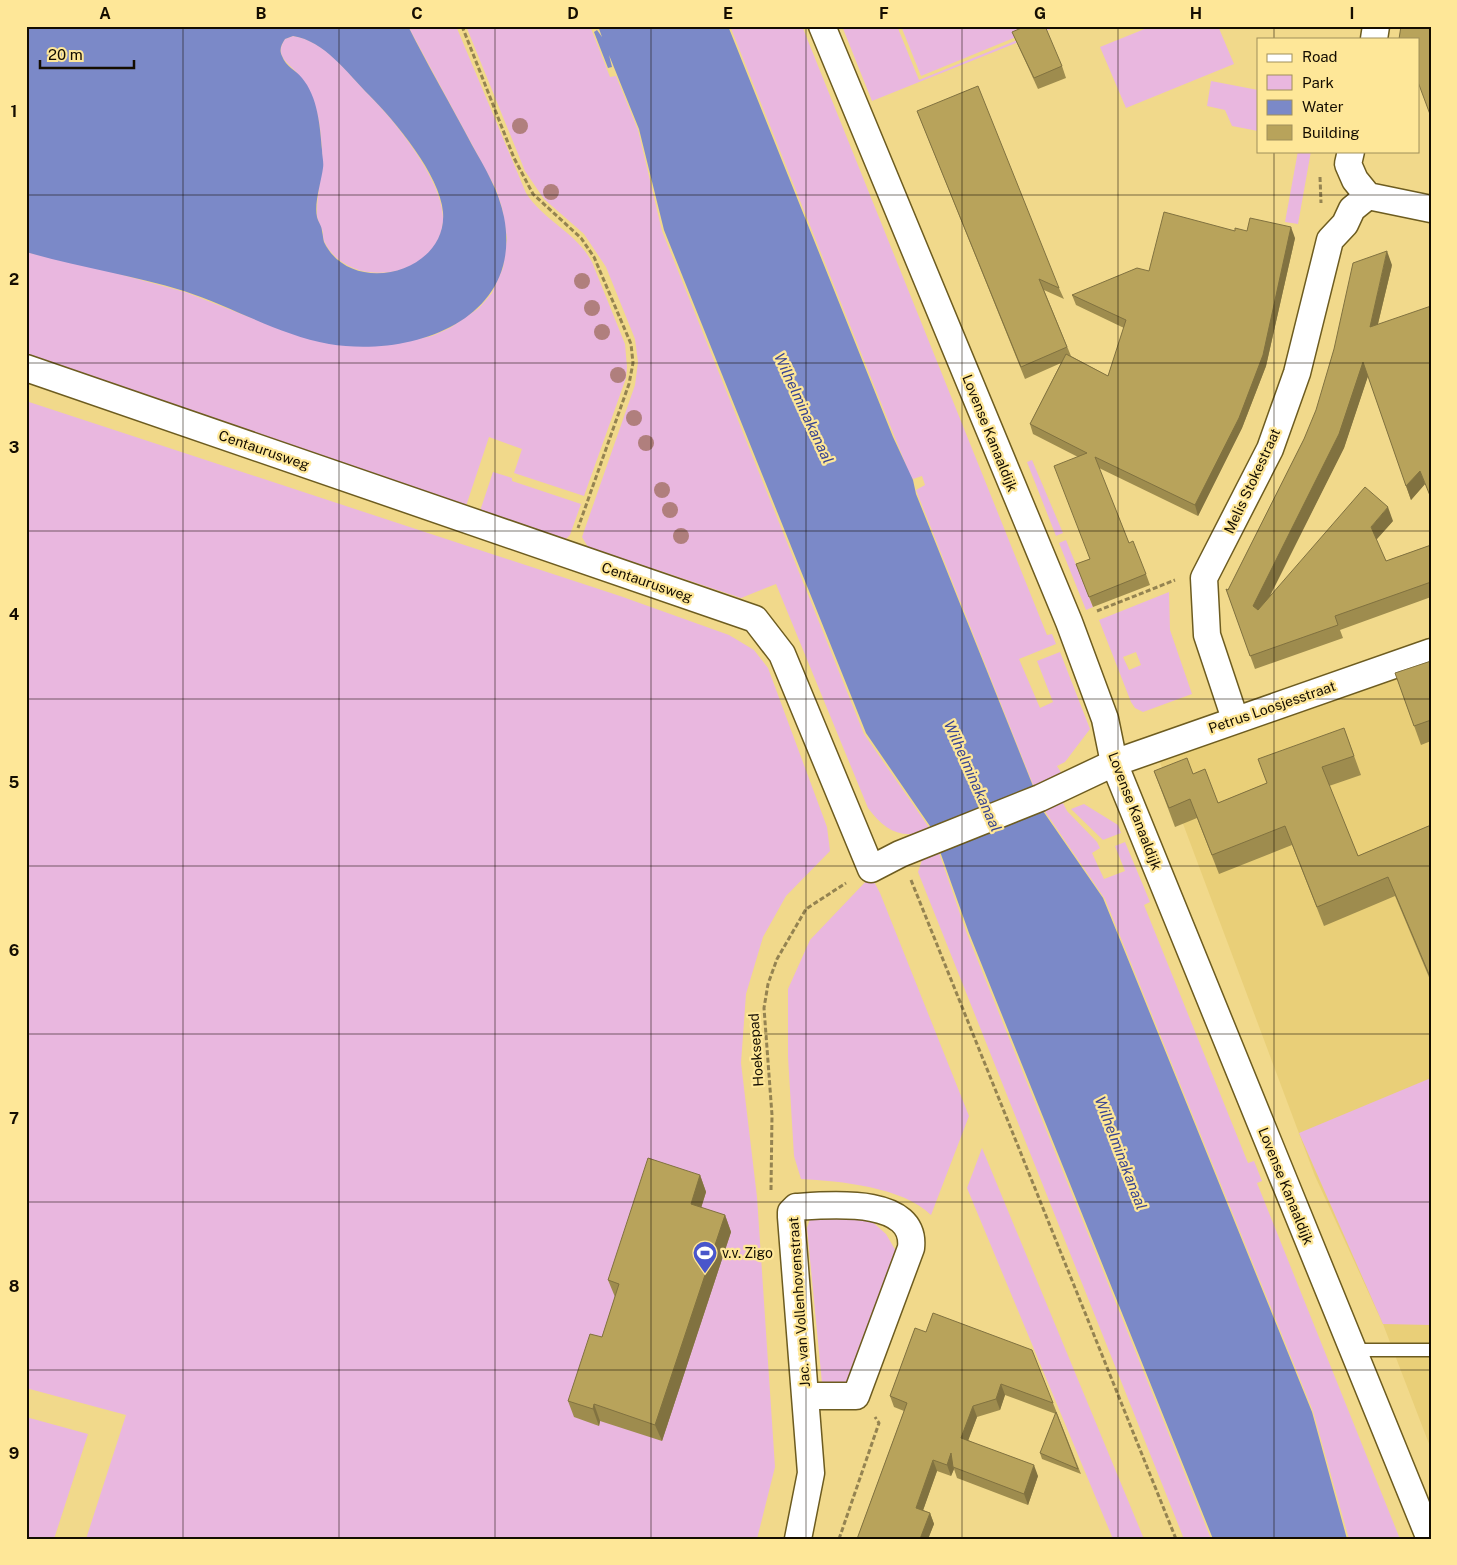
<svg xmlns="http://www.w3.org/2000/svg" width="1457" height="1565" font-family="'Public Sans',sans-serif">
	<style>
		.built { fill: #e9cf78 }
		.green { fill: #e9b7df; fill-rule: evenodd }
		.water { fill: #7b89c8; fill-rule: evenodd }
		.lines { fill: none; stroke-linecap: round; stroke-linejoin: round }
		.lane-casing { stroke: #6d5c20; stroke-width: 15 }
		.street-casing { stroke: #6d5c20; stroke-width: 29 }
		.path { stroke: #948351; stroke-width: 3; stroke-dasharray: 5 2.5; stroke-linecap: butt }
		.lane { stroke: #fff; stroke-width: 12 }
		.street { stroke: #fff; stroke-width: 26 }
		.tree { fill: #b07f7d }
		.wall { fill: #9e8c4e }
		.shaded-wall { fill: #817240 }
		.building { fill: #b8a35b; stroke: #817240 }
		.grid { fill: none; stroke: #140d00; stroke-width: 1; stroke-opacity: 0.55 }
		.labels { text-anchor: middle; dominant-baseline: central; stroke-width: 4.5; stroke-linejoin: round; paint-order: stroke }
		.street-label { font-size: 14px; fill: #140d00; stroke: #fee798 }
		.poi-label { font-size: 14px; fill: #140d00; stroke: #fee798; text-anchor: start }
		.water-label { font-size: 15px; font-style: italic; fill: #3a4592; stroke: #fee798 }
		.neatline { fill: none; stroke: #140d00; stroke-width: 2 }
		.grid-label { font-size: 16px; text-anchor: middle; font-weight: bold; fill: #140d00 }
	</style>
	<rect width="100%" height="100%" fill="#f1d98b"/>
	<!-- built -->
	<path class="built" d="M1431,663V1449L1383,1324L1315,1176L1158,757Z"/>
	<!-- green -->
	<g class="green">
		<path d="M408,26H456L526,193C544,221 576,232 592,262L625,344L627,367L626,378L584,496L514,473L522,449L489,437L466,506L26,360V252L97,268L185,292L285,331L378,346L394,344L432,336L450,328L479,308L492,293L503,268L507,238L502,208L496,189Z"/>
		<path d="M466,26H590L610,77L616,76L638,130L662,231L864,734L930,829C903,841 885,831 868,808L776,584L741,598L588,547L582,537L635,385L638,362L635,339L606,267L584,234L544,199L525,171Z"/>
		<path d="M730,26H802L1047,635L1052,634L1056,644L1019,659L1040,708L1053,702L1037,661L1060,652L1090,729L1065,762L1057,766L1062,774L1034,787L916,490L925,485L922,476L913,479L910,475Z"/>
		<path d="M842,26H897L919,80L1052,26H1058L872,101Z"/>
		<path d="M901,26H1043L921,76Z"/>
		<path d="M1152,26H1218L1234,64L1126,108L1100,47Z"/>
		<path d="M293,36C326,41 347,73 369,95C395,121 446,184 443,222C437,279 350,291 325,243C323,239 323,236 323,232C321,226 317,220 317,214C317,192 323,172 322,150C321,137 320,122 316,109C313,99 304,81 297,73C287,62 274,55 285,39Z"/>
		<path d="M1211,81L1258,90V131L1232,126L1225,110L1207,106Z"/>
		<path d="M1298,151H1311L1298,224L1285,222Z"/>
		<path d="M26,401L620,596L729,635L754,650L768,668L827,827L830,851L786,896L763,937L746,994L741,1063L757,1197L775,1467L757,1539H86L126,1415L26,1388Z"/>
		<path d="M1032,460L1063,533L1056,536L1027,462Z"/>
		<path d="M493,472L512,478V481L581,504L570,535L566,539L480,511Z"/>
		<path d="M1066,540L1093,607L1086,610L1059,543Z"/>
		<path d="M1169,592L1170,630L1192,694L1143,712L1135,708L1131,702L1099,620ZM1136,652L1141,665L1129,670L1123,657Z"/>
		<path d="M1063,803L1067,811L1097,842L1100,848L1092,853L1104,879L1125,871L1115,846L1125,842L1150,902L1144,905L1248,1163L1254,1161L1262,1181L1257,1183L1400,1539H1349L1313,1411L1105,899L1044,810Z"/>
		<path d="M1084,804L1118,825L1121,833L1103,840L1071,809Z"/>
		<path d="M939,853L967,934L1211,1539H1184L918,872L922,860Z"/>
		<path d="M871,876L880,893L969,1116L931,1215C903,1187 840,1181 801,1179L794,1156L788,1057V989L810,940Z"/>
		<path d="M1431,1078V1325L1383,1324L1299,1133Z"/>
		<path d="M982,1148L1144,1539H1113L967,1188Z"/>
		<path d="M867,1217L886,1234L897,1253L853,1381L843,1386L822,1383L807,1228L810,1219Z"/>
		<path d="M26,1417L88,1434L54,1539H26Z"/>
	</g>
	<!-- water -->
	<g class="water">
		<path d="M26,26H408C428,66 451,105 472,145C485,168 499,191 504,217C524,320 412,358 329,344C279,335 233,307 184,291C132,275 78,267 26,252ZM293,36C325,41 347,73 369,95C395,121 440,175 443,212C448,273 351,298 324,242C323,239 323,235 322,231C322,226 318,222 317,217C314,203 321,183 323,168C324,162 322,156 322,150C320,126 318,97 302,78C296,70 286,67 282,56C279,50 281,45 285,39Z"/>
		<path d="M598,26H728L893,437L913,480L916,494L1043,811L1103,898L1125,952L1312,1412L1347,1539H1213L969,933L932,829L866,733L854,703L664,230L639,129L609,55L612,67L608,68L594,32L597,30L602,37Z"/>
	</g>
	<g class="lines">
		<defs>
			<path id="lane" d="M1352,1350H1431"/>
			<g id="street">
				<path d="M822,26L1069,622L1105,719L1114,763L1430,1539"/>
				<path d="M1374,39L1376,26"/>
				<path d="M1351,151L1348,164L1355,180L1368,196L1431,209"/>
				<path d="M26,368L755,619L782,654L871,869L900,854L1040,798L1114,763L1431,652"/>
				<path d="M1235,719L1207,635L1204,578L1270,449L1297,373L1330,240L1345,224L1352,209L1368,196"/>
				<path d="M798,1539L811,1473L791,1217V1212L796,1207C828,1205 917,1196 911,1248L856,1396H805"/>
			</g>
		</defs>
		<!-- lane casing -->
		<use href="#lane" class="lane-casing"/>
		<!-- street casing -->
		<use href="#street" class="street-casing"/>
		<!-- path -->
		<g class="path">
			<path d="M462,26L514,158L533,194L581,238L594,257L631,344L633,363L629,384L578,528"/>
			<path d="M1320,177L1321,203"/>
			<path d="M1097,611L1175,580"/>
			<path d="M911,880L1176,1539"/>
			<path d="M771,1190L772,1115L764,1008L768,984L777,959L806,909L846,883"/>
			<path d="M839,1539L879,1423L875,1417"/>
		</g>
		<!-- lane -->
		<use href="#lane" class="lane"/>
		<!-- street -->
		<use href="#street" class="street"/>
	</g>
	<!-- trees -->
	<g class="tree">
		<circle cx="520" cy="126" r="8"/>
		<circle cx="551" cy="192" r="8"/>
		<circle cx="582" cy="281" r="8"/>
		<circle cx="592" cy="308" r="8"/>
		<circle cx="602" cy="332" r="8"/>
		<circle cx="618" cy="375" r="8"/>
		<circle cx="634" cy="418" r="8"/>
		<circle cx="646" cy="443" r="8"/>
		<circle cx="662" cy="490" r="8"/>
		<circle cx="670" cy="510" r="8"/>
		<circle cx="681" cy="536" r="8"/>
	</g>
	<!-- wall -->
	<g class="wall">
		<path d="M1012,32L1062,66L1066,78L1038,89L1017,43Z"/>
		<path d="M917,111L1059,288L1064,299L1044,290L1071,356L1108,376L1124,328L1076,305L1072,295L1149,271L1235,231H1247L1295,238L1266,366L1242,428L1198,516L1099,468L1129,543L1146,574L1150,585L1093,607L1076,564L1090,559L1078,457L1033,434L1030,424L1061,363L1025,379Z"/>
		<path d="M1392,265L1378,324L1425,484L1411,500L1368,376L1344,448L1269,596L1393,521L1376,540L1386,561L1431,545V597L1340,630L1343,638L1255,669L1226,589L1228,590L1304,439Z"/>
		<path d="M1431,661V741L1421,745L1395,673Z"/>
		<path d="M1344,728L1361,775L1329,786L1358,856L1431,825V982L1395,896L1324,926L1292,845L1219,874L1197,818L1175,827L1154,771L1193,774L1218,803L1267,783Z"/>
		<path d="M700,1175L706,1192L701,1208L725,1215L731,1232L662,1441L600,1421L599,1426L574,1417L568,1401L602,1337L615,1297L608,1280Z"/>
		<path d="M915,1328L1053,1403L1081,1474L1042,1459L1040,1453L1056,1414L1005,1395L1000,1410L977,1417L968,1440L1038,1476L1028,1505L957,1478L954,1469L951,1476L937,1471L923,1510L930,1513L934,1524L928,1539H857L904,1411L894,1407L890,1396Z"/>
	</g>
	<!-- shaded-wall -->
	<g class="shaded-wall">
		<path d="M1291,227L1295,238L1266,366L1242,428L1198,516L1195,505Z"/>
		<path d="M1387,251L1392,265L1374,340L1370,327Z"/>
		<path d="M1363,362L1368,376L1344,448L1258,620L1253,606Z"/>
		<path d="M1420,471L1425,484L1411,500L1406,486Z"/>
		<path d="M1388,507L1393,521L1376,540L1371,527Z"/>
		<path d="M700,1175L706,1192L697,1221L691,1204Z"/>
		<path d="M725,1215L731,1232L662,1441L655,1425Z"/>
		<path d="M1001,1384L1005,1395L1000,1410L996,1399Z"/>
		<path d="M594,1404L600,1421L599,1426L593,1409Z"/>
		<path d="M973,1406L977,1417L965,1449L961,1438Z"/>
		<path d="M951,1453L954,1469L951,1476L947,1465Z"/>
		<path d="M933,1460L937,1471L920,1519L916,1508Z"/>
		<path d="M1034,1465L1038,1476L1028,1505L1024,1494Z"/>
		<path d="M930,1513L934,1524L928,1539H920Z"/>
	</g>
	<!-- building -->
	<g class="building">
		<path d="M1026,26H1045L1062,66L1034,78L1012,32Z"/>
		<path d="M1401,26H1431V117L1418,82V39H1399Z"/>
		<path d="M978,86L1059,288L1039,279L1067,347L1021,367L917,111Z"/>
		<path d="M1164,212L1235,231V228L1247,231L1250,218L1291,227L1263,355L1239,418L1195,505L1095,457L1129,543L1133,541L1146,574L1089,597L1076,564L1090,559L1054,466L1087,453L1030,424L1066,354L1108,376L1126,320L1072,295L1137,268L1149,271Z"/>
		<path d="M1387,251L1370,327L1431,306V498L1420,471L1406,486L1363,362L1339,434L1253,606L1258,610L1365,487L1388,507L1371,527L1386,561L1431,545V582L1335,616L1338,625L1250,656L1226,589L1228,590L1304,439L1316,410L1334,349L1353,263Z"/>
		<path d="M1431,661V720L1414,726L1395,673Z"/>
		<path d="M1344,728L1354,756L1322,767L1358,856L1431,825V979L1388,877L1317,907L1285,826L1212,855L1190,799L1169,808L1154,771L1187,758L1193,774L1205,769L1218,803L1267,783L1258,759Z"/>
		<path d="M648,1158L700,1175L691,1204L725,1215L655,1425L594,1404L593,1409L568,1401L590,1334L602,1337L619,1284L608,1280Z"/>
		<path d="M933,1313L1032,1350L1053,1403L1001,1384L996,1399L973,1406L961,1438L1034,1465L1024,1494L953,1467L951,1453L947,1465L933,1460L916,1508L930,1513L920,1539H857L907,1403L890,1396L915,1328L926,1332Z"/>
		<path d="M1056,1412L1078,1469L1040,1453Z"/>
	</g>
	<!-- grid -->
	<path class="grid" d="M183,26V1539M339,26V1539M495,26V1539M651,26V1539M806,26V1539M962,26V1539M1118,26V1539M1274,26V39M1274,151V1539M26,195H1431M26,363H1431M26,531H1431M26,699H1431M26,866H1431M26,1034H1431M26,1202H1431M26,1370H1431"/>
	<!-- icons -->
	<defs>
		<symbol id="stadium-pin" viewBox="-11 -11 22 30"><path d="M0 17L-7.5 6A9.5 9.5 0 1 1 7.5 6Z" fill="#4956cb" stroke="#fee798"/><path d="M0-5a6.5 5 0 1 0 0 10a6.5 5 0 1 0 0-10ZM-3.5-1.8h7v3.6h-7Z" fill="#fff"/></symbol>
	</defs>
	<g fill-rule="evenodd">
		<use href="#stadium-pin" x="691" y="1239" width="28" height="38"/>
	</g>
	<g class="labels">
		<!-- street labels -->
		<g class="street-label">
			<text transform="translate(990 433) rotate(68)">Lovense Kanaaldijk</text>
			<text transform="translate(264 450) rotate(19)">Centaurusweg</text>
			<text transform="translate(1252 481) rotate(-65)">Melis Stokestraat</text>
			<text transform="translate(647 582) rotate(19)">Centaurusweg</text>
			<text transform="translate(1272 707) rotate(-19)">Petrus Loosjesstraat</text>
			<text transform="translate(1135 811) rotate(69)">Lovense Kanaaldijk</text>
			<text transform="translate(756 1050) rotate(-94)">Hoeksepad</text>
			<text transform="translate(1286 1186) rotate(68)">Lovense Kanaaldijk</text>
			<text transform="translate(799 1302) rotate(-94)">Jac. van Vollenhovenstraat</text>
		</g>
		<!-- poi labels -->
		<g class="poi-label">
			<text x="722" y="1253">v.v. Zigo</text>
		</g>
		<!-- water labels -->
		<g class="water-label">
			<text transform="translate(804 408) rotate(65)">Wilhelminakanaal</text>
			<text transform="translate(973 776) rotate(66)">Wilhelminakanaal</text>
			<text transform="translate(1121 1153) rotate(69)">Wilhelminakanaal</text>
		</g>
	</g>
	<!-- border -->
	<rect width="1457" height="1565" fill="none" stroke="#fee798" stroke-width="55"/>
	<!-- legend -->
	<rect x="1257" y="38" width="162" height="115" fill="#fee798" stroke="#a0905b"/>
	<rect x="1267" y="54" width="25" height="8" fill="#ffffff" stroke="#a0905b"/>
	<text x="1302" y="62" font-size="15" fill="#140d00">Road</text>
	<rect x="1267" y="75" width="25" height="15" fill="#e9b7df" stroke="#a0905b"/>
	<text x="1302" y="88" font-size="15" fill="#140d00">Park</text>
	<rect x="1267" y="100" width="25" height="15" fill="#7b89c8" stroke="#a0905b"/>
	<text x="1302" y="112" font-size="15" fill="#140d00">Water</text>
	<rect x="1267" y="125" width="25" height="15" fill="#b8a35b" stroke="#a0905b"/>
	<text x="1302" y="138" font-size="15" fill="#140d00">Building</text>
	<!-- scale -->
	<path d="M40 60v8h94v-8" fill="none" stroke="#140d00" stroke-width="2.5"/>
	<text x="48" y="60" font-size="15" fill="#140d00" stroke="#fee798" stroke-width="4" paint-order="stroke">20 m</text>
	<rect x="28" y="28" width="1402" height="1510" class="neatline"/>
	<g class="grid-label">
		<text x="105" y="19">A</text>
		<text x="261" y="19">B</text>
		<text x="417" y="19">C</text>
		<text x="573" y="19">D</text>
		<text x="728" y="19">E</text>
		<text x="884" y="19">F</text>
		<text x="1040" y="19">G</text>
		<text x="1196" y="19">H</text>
		<text x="1352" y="19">I</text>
		<text x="14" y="117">1</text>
		<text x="14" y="285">2</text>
		<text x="14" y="453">3</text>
		<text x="14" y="620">4</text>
		<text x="14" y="788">5</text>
		<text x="14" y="956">6</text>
		<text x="14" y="1124">7</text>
		<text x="14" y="1292">8</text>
		<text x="14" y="1459">9</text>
	</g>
</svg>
